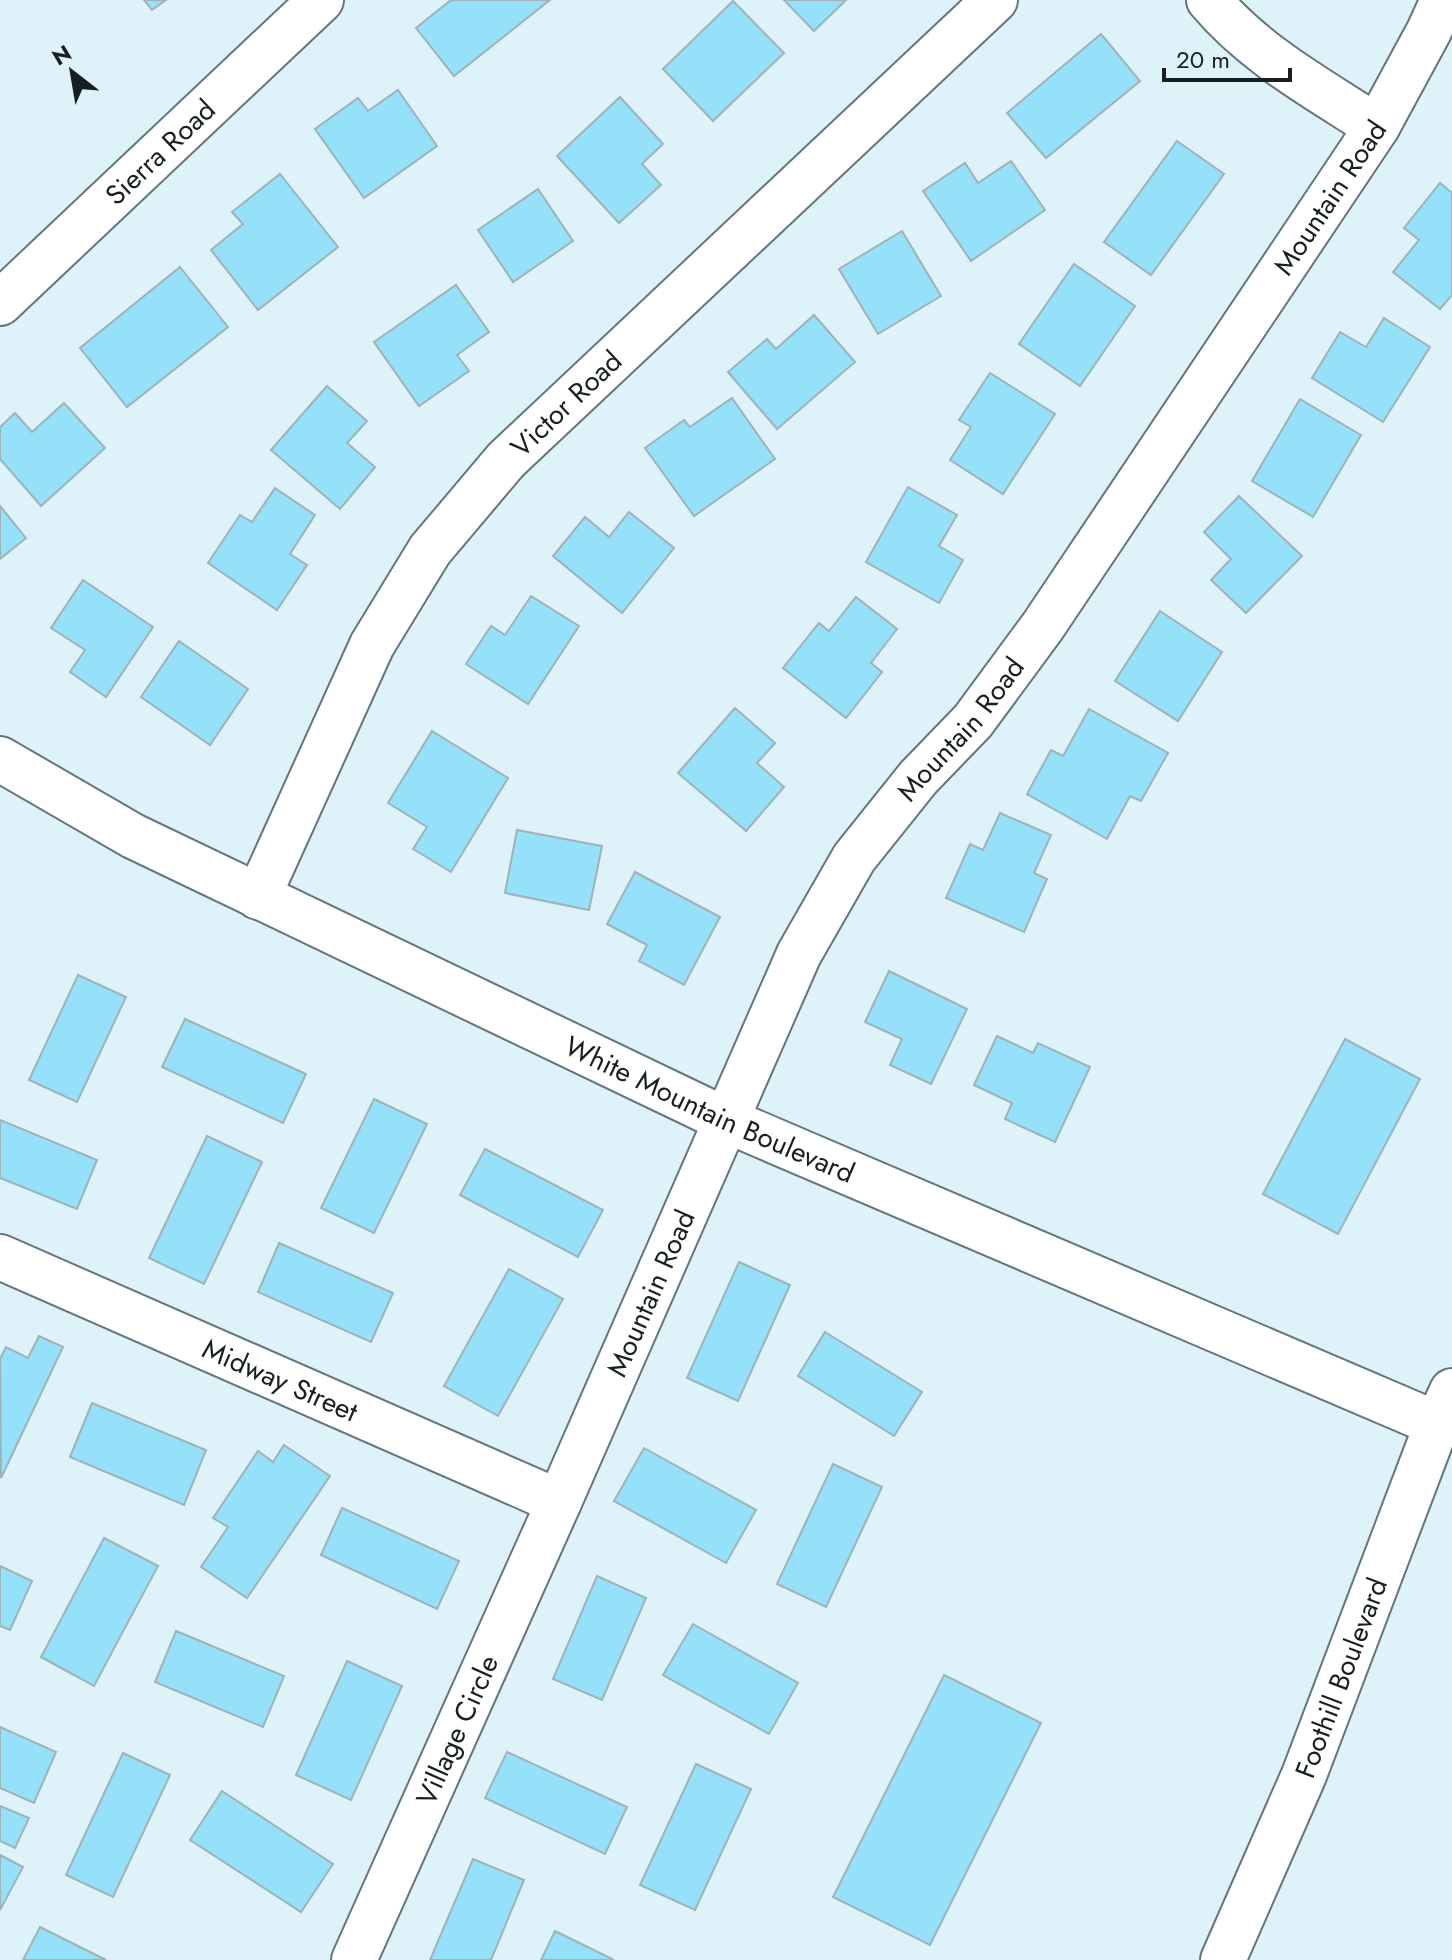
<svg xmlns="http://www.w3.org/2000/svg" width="1452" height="1960" font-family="Jost,sans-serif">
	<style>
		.building { fill: #95e1f9; stroke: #9fb2b8; stroke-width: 2 }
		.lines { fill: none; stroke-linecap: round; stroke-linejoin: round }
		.minor-casing { stroke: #64767c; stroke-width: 48 }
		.major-casing { stroke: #64767c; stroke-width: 48 }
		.minor { stroke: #fff; stroke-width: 44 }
		.major { stroke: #fff; stroke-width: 44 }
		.labels { text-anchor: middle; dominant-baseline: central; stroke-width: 7; stroke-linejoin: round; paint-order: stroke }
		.street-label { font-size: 28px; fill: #171f21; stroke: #def2f9 }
	</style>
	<rect width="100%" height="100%" fill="#def2f9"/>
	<!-- building -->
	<g class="building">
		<path d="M144,0H166L152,10Z"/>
		<path d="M451,0H550L454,76L416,28Z"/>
		<path d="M784,0H846L814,31Z"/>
		<path d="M733,1L784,53L713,121L663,69Z"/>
		<path d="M1101,34L1140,81L1046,158L1007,113Z"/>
		<path d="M398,90L437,146L364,198L315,129L358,98L368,111Z"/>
		<path d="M620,97L663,144L642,164L661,185L619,223L557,156Z"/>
		<path d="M1177,141L1224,174L1151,275L1104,242Z"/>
		<path d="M1011,161L1045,210L971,261L923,191L965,163L978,183Z"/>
		<path d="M280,174L338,247L258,310L211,250L243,224L232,212Z"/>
		<path d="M1440,183L1452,193V295L1440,309L1393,272L1419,240L1404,228Z"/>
		<path d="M538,189L573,241L513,282L478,230Z"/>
		<path d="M902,231L941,296L878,334L839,269Z"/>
		<path d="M1074,264L1135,306L1080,386L1019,344Z"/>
		<path d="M180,267L228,327L127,407L80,348Z"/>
		<path d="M456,285L489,332L457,355L469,371L419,406L374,342Z"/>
		<path d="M814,315L855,362L777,429L728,372L767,339L776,349Z"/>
		<path d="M1384,318L1430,347L1383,422L1312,378L1340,332L1366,347Z"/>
		<path d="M990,373L1055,414L1003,494L950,460L971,427L959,420Z"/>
		<path d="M327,386L367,421L347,443L375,467L340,509L271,450Z"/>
		<path d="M732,398L775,459L694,516L645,448L684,420L690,427Z"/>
		<path d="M1300,399L1361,435L1313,517L1252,481Z"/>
		<path d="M64,403L105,448L41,506L0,459V427L15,413L32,432Z"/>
		<path d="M908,487L957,515L939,546L963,560L939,603L866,562Z"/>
		<path d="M275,488L315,515L290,554L307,565L277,610L208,563L240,515L252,522Z"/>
		<path d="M1239,496L1302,556L1246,613L1211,580L1231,559L1204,532Z"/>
		<path d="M0,506L26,538L0,559Z"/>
		<path d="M629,512L674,548L622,613L553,556L585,517L609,537Z"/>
		<path d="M83,580L153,627L106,697L70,672L85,650L51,628Z"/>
		<path d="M531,596L579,626L528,704L466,664L491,626L505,635Z"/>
		<path d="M856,597L897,629L871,663L882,672L846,718L783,668L819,623L829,631Z"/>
		<path d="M1160,611L1222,652L1178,721L1115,681Z"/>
		<path d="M179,641L248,689L210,745L141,697Z"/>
		<path d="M735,708L775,743L757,763L784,787L746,831L678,773Z"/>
		<path d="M1089,709L1168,753L1141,801L1130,796L1107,839L1027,794L1051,750L1063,756Z"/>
		<path d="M432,731L508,778L451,872L413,849L427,827L388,803Z"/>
		<path d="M1000,813L1051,835L1034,873L1047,879L1024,932L946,898L970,844L983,850Z"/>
		<path d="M517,830L602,846L589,910L505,893Z"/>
		<path d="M635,872L720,917L684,985L639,961L647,945L607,924Z"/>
		<path d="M889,971L967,1009L931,1084L890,1065L902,1039L865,1022Z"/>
		<path d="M78,975L126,997L77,1102L29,1080Z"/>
		<path d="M185,1019L306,1074L283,1123L162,1067Z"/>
		<path d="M997,1036L1033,1053L1038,1043L1090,1067L1055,1142L1005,1119L1012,1103L974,1085Z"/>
		<path d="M1345,1039L1420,1079L1338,1234L1263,1194Z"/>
		<path d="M374,1099L427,1124L374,1233L321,1208Z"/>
		<path d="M0,1120L97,1160L77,1209L0,1178Z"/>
		<path d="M207,1136L262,1162L204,1284L149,1258Z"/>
		<path d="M485,1149L603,1210L578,1257L460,1195Z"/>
		<path d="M279,1243L393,1293L371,1342L258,1292Z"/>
		<path d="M739,1262L790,1285L738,1401L687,1378Z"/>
		<path d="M509,1269L563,1299L498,1416L444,1386Z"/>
		<path d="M825,1332L922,1392L894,1436L798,1376Z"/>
		<path d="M39,1336L63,1347L1,1478L0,1359L6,1347L28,1358Z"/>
		<path d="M92,1403L206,1450L184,1505L70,1457Z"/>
		<path d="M284,1445L330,1476L247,1598L201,1567L228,1527L213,1518L258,1451L273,1462Z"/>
		<path d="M644,1448L756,1510L726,1563L614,1501Z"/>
		<path d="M833,1464L882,1487L826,1607L777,1584Z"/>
		<path d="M342,1508L459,1561L437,1609L321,1555Z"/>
		<path d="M104,1538L158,1566L94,1686L41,1657Z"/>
		<path d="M0,1566L32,1581L10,1630L0,1626Z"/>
		<path d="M597,1576L646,1598L602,1700L553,1679Z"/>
		<path d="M693,1624L798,1683L769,1734L663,1675Z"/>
		<path d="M176,1631L284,1676L263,1727L155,1682Z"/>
		<path d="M347,1661L402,1686L351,1800L296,1775Z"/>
		<path d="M944,1675L1041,1723L930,1945L833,1897Z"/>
		<path d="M0,1727L56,1752L34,1803L0,1788Z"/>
		<path d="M507,1752L627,1807L605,1854L485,1798Z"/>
		<path d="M123,1753L170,1775L113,1897L66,1875Z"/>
		<path d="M696,1764L751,1789L695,1910L640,1885Z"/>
		<path d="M222,1791L333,1864L301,1912L190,1840Z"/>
		<path d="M0,1806L29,1818L15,1848L0,1841Z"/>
		<path d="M0,1855L23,1867L0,1910Z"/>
		<path d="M473,1859L524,1880L491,1960H430Z"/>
		<path d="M40,1927L106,1960H23Z"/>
		<path d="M555,1931L614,1960H541Z"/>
	</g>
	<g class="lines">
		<defs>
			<g id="minor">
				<path d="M1209,0C1254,54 1318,89 1377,127"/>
				<path id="s1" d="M0,303L321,0"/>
				<path id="s2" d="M0,759L133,836L728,1121L1437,1424"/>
				<path id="s3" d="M258,897L372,645L430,550L506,460L995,0"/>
				<path id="s4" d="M0,1257L559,1502"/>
				<path id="s5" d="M354,1960L559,1502L799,954L854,858L918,778L973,721L1043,626L1377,127L1429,31L1443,0"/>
			</g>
			<g id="major">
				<path id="s6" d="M1223,1960L1304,1775L1437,1424L1452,1391"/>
			</g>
		</defs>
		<!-- minor casing -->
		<use href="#minor" class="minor-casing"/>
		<!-- major casing -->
		<use href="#major" class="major-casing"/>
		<!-- minor -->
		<use href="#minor" class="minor"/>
		<!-- major -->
		<use href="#major" class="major"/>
	</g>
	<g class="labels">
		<!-- street labels -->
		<g class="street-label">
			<text stroke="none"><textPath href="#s1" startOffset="220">Sierra Road</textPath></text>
			<text stroke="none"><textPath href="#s5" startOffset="2026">Mountain Road</textPath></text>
			<text stroke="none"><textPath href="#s3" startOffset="588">Victor Road</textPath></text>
			<text stroke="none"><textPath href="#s5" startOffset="1378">Mountain Road</textPath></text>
			<text stroke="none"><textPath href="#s2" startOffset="792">White Mountain Boulevard</textPath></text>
			<text stroke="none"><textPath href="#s5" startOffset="730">Mountain Road</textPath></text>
			<text stroke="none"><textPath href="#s4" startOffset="306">Midway Street</textPath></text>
			<text stroke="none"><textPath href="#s6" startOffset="306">Foothill Boulevard</textPath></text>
			<text stroke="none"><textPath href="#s5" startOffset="252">Village Circle</textPath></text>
		</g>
	</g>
	<!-- north arrow -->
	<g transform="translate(72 72) rotate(329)" stroke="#def2f9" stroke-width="6" paint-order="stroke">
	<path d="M0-6L14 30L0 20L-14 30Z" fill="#171f21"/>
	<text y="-12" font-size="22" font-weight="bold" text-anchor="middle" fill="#171f21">N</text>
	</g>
	<!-- scale -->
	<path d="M1164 68v12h126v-12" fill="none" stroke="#171f21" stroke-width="4"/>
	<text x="1176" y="68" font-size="24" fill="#171f21" stroke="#def2f9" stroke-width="6" paint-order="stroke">20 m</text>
</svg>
